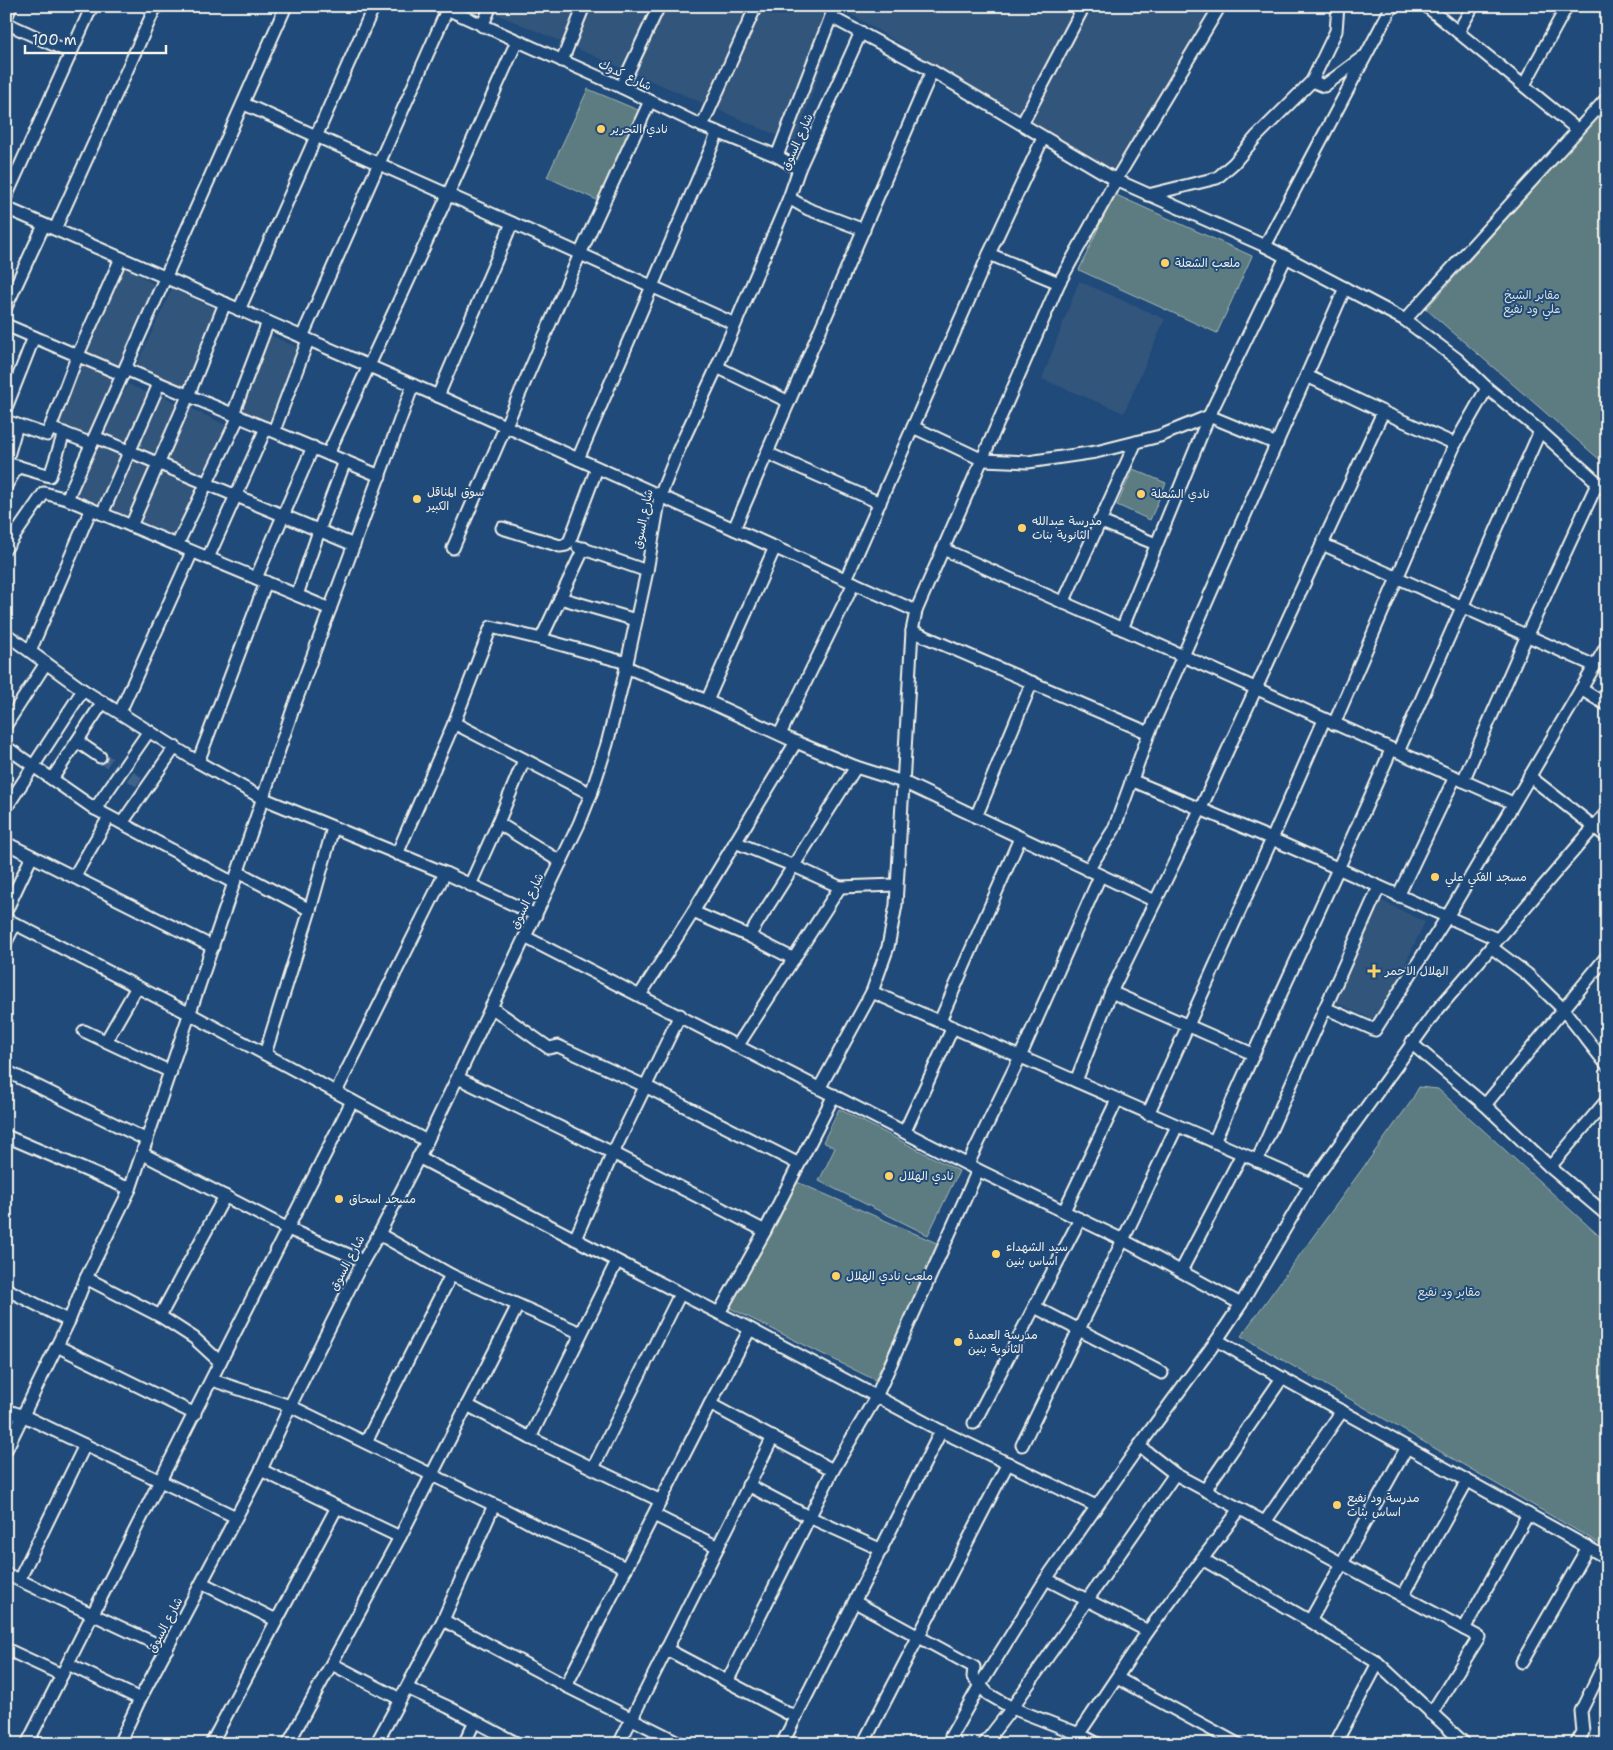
<svg xmlns="http://www.w3.org/2000/svg" width="1613" height="1750" font-family="'Shantell Sans','Playpen Sans Arabic',sans-serif">
	<style>
		.built { fill: #32547c }
		.green { fill: #5b7c81; stroke: #a8b6b4 }
		.lines { fill: none; stroke-linecap: round; stroke-linejoin: round }
		.minor-tunnel { stroke: #3f638a; stroke-width: 11; stroke-dasharray: 11 5.5; stroke-linecap: butt }
		.minor-casing { stroke: #f4f1e8; stroke-width: 15 }
		.minor { stroke: #1f4a7a; stroke-width: 11 }
		.poi-dot { fill: #ffd166; stroke: #1f4a7a; stroke-width: 2 }
		.labels { text-anchor: middle; dominant-baseline: central; stroke-width: 4; stroke-linejoin: round; paint-order: stroke }
		.street-label { font-size: 12px; fill: #f4f1e8; stroke: #1f4a7a }
		.poi-label { font-size: 12px; fill: #f4f1e8; stroke: #1f4a7a; text-anchor: start }
		.park-label { font-size: 12px; fill: #dddfd9; stroke: #1f4a7a }
	</style>
	<rect width="100%" height="100%" fill="#1f4a7a"/>
	<filter id="ink" filterUnits="userSpaceOnUse"><feTurbulence type="fractalNoise" baseFrequency=".02" numOctaves="2"/><feDisplacementMap in="SourceGraphic" scale="10" xChannelSelector="R" yChannelSelector="G"/><feConvolveMatrix kernelMatrix="1 2 1 2 8 2 1 2 1" color-interpolation-filters="sRGB"/></filter>
	<g filter="url(#ink)">
		<!-- built -->
		<g class="built">
			<path d="M478,6H1211L1114,172L842,9L795,143Z"/>
			<path d="M122,264L158,287L119,369L84,353Z"/>
			<path d="M1079,281L1165,319L1124,413L1042,379Z"/>
			<path d="M172,289L219,310L188,389L135,368Z"/>
			<path d="M268,334L303,350L272,426L238,410Z"/>
			<path d="M78,364L120,377L90,443L53,426Z"/>
			<path d="M128,384L152,395L128,447L101,435Z"/>
			<path d="M158,393L182,406L157,459L134,449Z"/>
			<path d="M188,407L230,427L205,479L163,460Z"/>
			<path d="M99,441L129,453L102,508L72,497Z"/>
			<path d="M131,454L157,466L130,518L108,506Z"/>
			<path d="M159,469L203,485L175,541L135,528Z"/>
			<path d="M1380,900L1425,922L1378,1022L1333,1001Z"/>
		</g>
		<!-- green -->
		<g class="green">
			<path d="M588,89L640,111L599,201L547,177Z"/>
			<path d="M1607,107V466L1426,309Z"/>
			<path d="M1114,194L1252,256L1217,333L1079,270Z"/>
			<path d="M1133,469L1166,483L1150,520L1117,505Z"/>
			<path d="M1419,1087L1438,1089L1607,1243V1548L1241,1336L1410,1103Z"/>
			<path d="M839,1109L959,1171L928,1235L819,1181L835,1148L823,1142Z"/>
			<path d="M797,1182L939,1244L875,1380L730,1308Z"/>
		</g>
		<g class="lines">
			<!-- minor-tunnel -->
			<g class="minor-tunnel">
				<path d="M100,757L115,766"/>
				<path d="M130,776L139,782"/>
			</g>
			<defs>
				<g id="minor">
					<path d="M440,6L621,87L702,126L777,156L799,169"/>
					<path d="M1426,6L1578,130"/>
					<path d="M831,17L932,71L1116,180L1265,246L1405,320L1457,359L1487,388L1540,431L1607,491"/>
					<path d="M6,18L11,6"/>
					<path d="M6,23L71,53"/>
					<path d="M482,26L491,6"/>
					<path d="M1458,32L1473,6"/>
					<path d="M562,61L584,6"/>
					<path d="M1312,81L1324,86L1363,57"/>
					<path d="M1524,85L1567,6"/>
					<path d="M621,87L659,6"/>
					<path d="M244,104L512,223L735,324"/>
					<path d="M1022,124L1084,6"/>
					<path d="M702,126L756,6"/>
					<path d="M777,156L835,6"/>
					<path d="M1148,195L1217,178L1234,163L1256,137L1312,81L1336,31L1338,6"/>
					<path d="M6,197L92,6"/>
					<path d="M789,198L808,209L864,230"/>
					<path d="M6,208L438,396L916,611"/>
					<path d="M55,229L156,6"/>
					<path d="M1265,246L1392,6"/>
					<path d="M989,254L1059,283"/>
					<path d="M6,307L44,225"/>
					<path d="M239,310L374,6"/>
					<path d="M1405,320L1607,98"/>
					<path d="M6,325L123,375"/>
					<path d="M302,337L447,10"/>
					<path d="M717,367L789,402"/>
					<path d="M125,369L380,476"/>
					<path d="M1307,376L1383,412L1455,444"/>
					<path d="M438,396L512,223"/>
					<path d="M6,408L34,337"/>
					<path d="M233,414L268,322"/>
					<path d="M6,421L47,435L50,428L92,444"/>
					<path d="M913,427L983,460L1028,462L1096,452L1160,436L1209,416L1277,444"/>
					<path d="M50,428L77,357L121,258"/>
					<path d="M274,431L308,340"/>
					<path d="M95,437L354,545"/>
					<path d="M767,453L880,503"/>
					<path d="M328,454L448,195L517,41"/>
					<path d="M578,459L718,132"/>
					<path d="M6,463L50,476L64,433"/>
					<path d="M6,463L17,425"/>
					<path d="M6,486L18,466"/>
					<path d="M67,499L286,6"/>
					<path d="M102,514L159,384"/>
					<path d="M1099,521L1156,544"/>
					<path d="M131,526L188,396L225,303"/>
					<path d="M502,528L560,546L566,545L570,540L597,468"/>
					<path d="M734,529L932,71"/>
					<path d="M1322,544L1595,666"/>
					<path d="M177,545L239,416"/>
					<path d="M578,547L647,571"/>
					<path d="M6,548L44,493L67,499L330,609"/>
					<path d="M453,548L580,254L650,101"/>
					<path d="M943,549L1513,803"/>
					<path d="M208,558L266,428"/>
					<path d="M256,578L313,447"/>
					<path d="M846,579L989,254L1043,138"/>
					<path d="M297,595L321,525L345,461"/>
					<path d="M560,598L636,620"/>
					<path d="M1063,603L1136,442"/>
					<path d="M1122,629L1209,416L1286,257"/>
					<path d="M912,631L1149,733"/>
					<path d="M6,634L83,690L198,762L262,798L445,873L536,915"/>
					<path d="M541,639L584,548"/>
					<path d="M30,651L91,509"/>
					<path d="M626,667L707,701L796,742L856,767L903,782L1155,901"/>
					<path d="M1581,689L1607,705"/>
					<path d="M707,701L775,547"/>
					<path d="M120,712L192,552"/>
					<path d="M454,723L491,627L541,639L627,663"/>
					<path d="M1334,724L1455,444L1487,388"/>
					<path d="M6,725L46,663"/>
					<path d="M780,734L854,583"/>
					<path d="M78,742L100,757"/>
					<path d="M6,747L95,809L234,883"/>
					<path d="M1398,752L1540,431"/>
					<path d="M198,762L266,582"/>
					<path d="M1529,776L1607,837"/>
					<path d="M52,779L103,702"/>
					<path d="M1131,780L1272,839L1497,939"/>
					<path d="M1463,781L1527,635L1598,482"/>
					<path d="M6,808L83,690"/>
					<path d="M95,809L149,731"/>
					<path d="M976,817L1032,682"/>
					<path d="M122,823L175,747"/>
					<path d="M498,823L561,862"/>
					<path d="M735,842L794,866L840,887L896,885"/>
					<path d="M6,843L213,947"/>
					<path d="M397,854L454,723L591,794"/>
					<path d="M1088,870L1114,829L1149,733L1345,288"/>
					<path d="M238,872L310,910"/>
					<path d="M74,877L109,817"/>
					<path d="M470,885L498,823L524,760"/>
					<path d="M1398,896L1455,777"/>
					<path d="M6,911L32,856"/>
					<path d="M693,912L749,936L794,959"/>
					<path d="M6,919L190,1014L427,1141"/>
					<path d="M749,936L856,767"/>
					<path d="M525,937L978,1170L1123,1240L1241,1304"/>
					<path d="M6,942L15,924"/>
					<path d="M1491,947L1527,974L1563,1009L1607,1065"/>
					<path d="M872,992L1311,1184"/>
					<path d="M1111,992L1253,1054"/>
					<path d="M640,995L693,912L796,742"/>
					<path d="M491,1007L549,1048L558,1046L645,1086L799,1164"/>
					<path d="M1325,1008L1375,1030L1447,917L1607,645"/>
					<path d="M940,1021L1020,838"/>
					<path d="M84,1031L171,1072"/>
					<path d="M106,1041L137,987"/>
					<path d="M1411,1043L1485,1105L1550,1167L1607,1215"/>
					<path d="M738,1045L840,887"/>
					<path d="M265,1054L310,910L333,828"/>
					<path d="M6,1071L147,1140"/>
					<path d="M458,1078L613,1153L765,1231"/>
					<path d="M1076,1081L1111,992L1201,808L1383,412"/>
					<path d="M820,1087L872,992L888,947L896,905L912,631L916,611L1059,283L1116,180L1220,6"/>
					<path d="M336,1092L445,873"/>
					<path d="M1485,1105L1607,956"/>
					<path d="M1148,1114L1272,839L1324,720"/>
					<path d="M905,1131L953,1027"/>
					<path d="M6,1136L130,1189"/>
					<path d="M1214,1142C1272,1011 1334,881 1391,750"/>
					<path d="M143,1154L288,1229L363,1261"/>
					<path d="M418,1157L617,1261L750,1329L941,1431L1096,1506"/>
					<path d="M1257,1161L1379,887"/>
					<path d="M968,1164L1020,1057L1100,876"/>
					<path d="M1550,1167L1607,1100"/>
					<path d="M1064,1211L1117,1100"/>
					<path d="M575,1239L613,1153L680,1015"/>
					<path d="M1181,1271L1242,1154"/>
					<path d="M86,1278L160,1316L194,1338L220,1362"/>
					<path d="M6,1289L69,1321"/>
					<path d="M518,1305L581,1333"/>
					<path d="M1035,1307L1162,1373"/>
					<path d="M719,1313L765,1231L834,1095"/>
					<path d="M160,1316L225,1196"/>
					<path d="M1217,1340L1282,1378L1607,1558"/>
					<path d="M57,1346L195,1414"/>
					<path d="M212,1380L290,1406L494,1505L443,1620L376,1744"/>
					<path d="M710,1404L833,1470"/>
					<path d="M467,1405L530,1438L661,1501"/>
					<path d="M6,1410L24,1416L236,1517"/>
					<path d="M974,1423L1080,1219"/>
					<path d="M530,1438L617,1261"/>
					<path d="M366,1442L451,1275"/>
					<path d="M1022,1445L1123,1240L1177,1126"/>
					<path d="M1139,1446L1175,1474L1479,1637L1431,1714"/>
					<path d="M6,1450L69,1321L86,1278L130,1189L293,709L413,385"/>
					<path d="M593,1468L680,1294"/>
					<path d="M748,1485L809,1517L882,1550"/>
					<path d="M1205,1490L1282,1378"/>
					<path d="M494,1505C512,1512 528,1523 546,1531C572,1544 601,1553 626,1569"/>
					<path d="M337,1507L400,1537"/>
					<path d="M654,1515L718,1547"/>
					<path d="M1265,1522L1342,1411"/>
					<path d="M1202,1559L1310,1621L1378,1663L1465,1744"/>
					<path d="M6,1574L167,1649"/>
					<path d="M1046,1579L1148,1631"/>
					<path d="M19,1580L85,1445"/>
					<path d="M202,1583L276,1620"/>
					<path d="M1403,1596L1467,1481"/>
					<path d="M855,1602L974,1667L973,1677L988,1694L1012,1708L1079,1734L1098,1744"/>
					<path d="M443,1620L566,1686L682,1744"/>
					<path d="M1310,1621L1407,1447"/>
					<path d="M1464,1629L1528,1514"/>
					<path d="M6,1649L62,1675"/>
					<path d="M666,1649L787,1713L796,1715"/>
					<path d="M1522,1662L1588,1547"/>
					<path d="M68,1664L140,1699"/>
					<path d="M332,1664L400,1699"/>
					<path d="M1117,1678L1238,1744"/>
					<path d="M728,1680L833,1470L876,1397L978,1170"/>
					<path d="M566,1686L710,1404L750,1329"/>
					<path d="M407,1688L448,1707L518,1744"/>
					<path d="M27,1744L352,1101"/>
					<path d="M119,1744L140,1699L261,1470L290,1406L363,1261L379,1234L427,1141L579,824L591,794L607,744L623,681L647,571L660,496L678,451L717,367L789,198L799,169L861,32"/>
					<path d="M211,1744L337,1507L261,1470"/>
					<path d="M288,1744L400,1537L518,1305L451,1275L379,1234"/>
					<path d="M464,1744L475,1721"/>
					<path d="M619,1744L773,1437"/>
					<path d="M782,1744L941,1431"/>
					<path d="M863,1744L1008,1463"/>
					<path d="M956,1744L951,1736L980,1685L1046,1579L1139,1446L1217,1340L1241,1304L1311,1184L1433,1015L1607,812"/>
					<path d="M984,1744L1012,1708L1175,1474"/>
					<path d="M1072,1744L1148,1631L1240,1509"/>
					<path d="M1335,1744L1378,1663"/>
					<path d="M1576,1744L1583,1732L1581,1711L1607,1658"/>
				</g>
			</defs>
			<!-- minor casing -->
			<use href="#minor" class="minor-casing"/>
			<!-- minor -->
			<use href="#minor" class="minor"/>
		</g>
	</g>
	<!-- markers -->
	<g class="poi-dot">
		<circle cx="601" cy="129" r="5"/>
		<circle cx="1165" cy="263" r="5"/>
		<circle cx="1141" cy="494" r="5"/>
		<circle cx="417" cy="499" r="5"/>
		<circle cx="1022" cy="528" r="5"/>
		<circle cx="1435" cy="877" r="5"/>
		<path d="M1371.5 963.5h5v5h5v5h-5v5h-5v-5h-5v-5h5z"/>
		<circle cx="889" cy="1176" r="5"/>
		<circle cx="339" cy="1199" r="5"/>
		<circle cx="996" cy="1254" r="5"/>
		<circle cx="836" cy="1276" r="5"/>
		<circle cx="958" cy="1342" r="5"/>
		<circle cx="1337" cy="1505" r="5"/>
	</g>
	<g class="labels">
		<!-- street labels -->
		<g class="street-label">
			<text transform="translate(625 75) rotate(25)">شارع كدوك</text>
			<text transform="translate(797 142) rotate(-66)">شارع السوق</text>
			<text transform="translate(643 519) rotate(-79)">شارع السوق</text>
			<text transform="translate(527 901) rotate(-64)">شارع السوق</text>
			<text transform="translate(347 1263) rotate(-62)">شارع السوق</text>
			<text transform="translate(165 1625) rotate(-62)">شارع السوق</text>
		</g>
		<!-- poi labels -->
		<g class="poi-label">
			<text x="611" y="129">نادي التحرير</text>
			<text x="1175" y="263">ملعب الشعلة</text>
			<text x="427" y="492">سوق المناقل<tspan x="427" dy="14">الكبير</tspan></text>
			<text x="1151" y="494">نادي الشعلة</text>
			<text x="1032" y="521">مدرسة عبدالله<tspan x="1032" dy="14">الثانوية بنات</tspan></text>
			<text x="1445" y="877">مسجد الفكي علي</text>
			<text x="1385" y="971">الهلال الاحمر</text>
			<text x="899" y="1176">نادي الهلال</text>
			<text x="349" y="1199">مسجد اسحاق</text>
			<text x="1006" y="1247">سيد الشهداء<tspan x="1006" dy="14">اساس بنين</tspan></text>
			<text x="846" y="1276">ملعب نادي الهلال</text>
			<text x="968" y="1335">مدرسة العمدة<tspan x="968" dy="14">الثانوية بنين</tspan></text>
			<text x="1347" y="1498">مدرسة ود نفيع<tspan x="1347" dy="14">اساس بنات</tspan></text>
		</g>
		<!-- park labels -->
		<g class="park-label">
			<text x="1532" y="295">مقابر الشيخ<tspan x="1532" dy="14">علي ود نفيع</tspan></text>
			<text x="1449" y="1292">مقابر ود نفيع</text>
		</g>
	</g>
	<!-- margin -->
	<rect width="1613" height="1750" fill="none" stroke="#1f4a7a" stroke-width="25"/>
	<rect x="12" y="12" width="1588" height="1725" fill="none" stroke="#f4f1e8" stroke-width="2" filter="url(#ink)"/>
	<!-- scale -->
	<path d="M25 45v8h141v-8" fill="none" stroke="#f4f1e8" stroke-width="2.5"/>
	<text x="32" y="45" font-size="15" fill="#f4f1e8" stroke="#1f4a7a" stroke-width="4" paint-order="stroke">100 m</text>
</svg>
